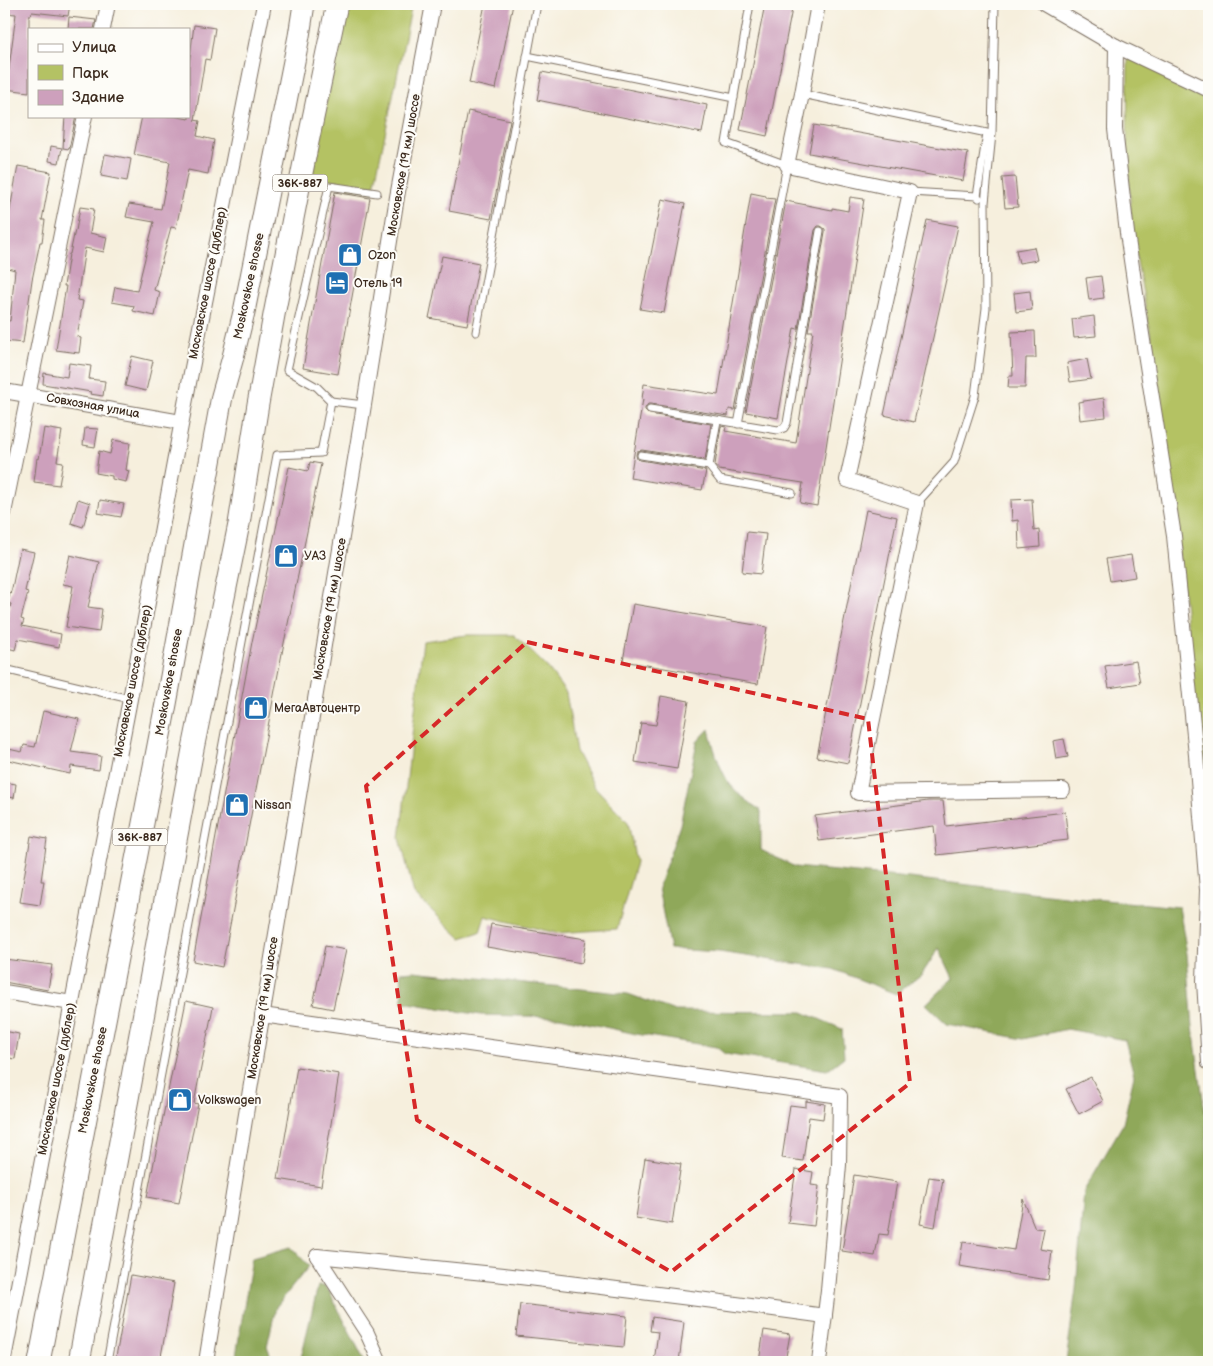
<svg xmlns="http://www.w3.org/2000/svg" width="1213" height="1366" font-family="'Balsamiq Sans',sans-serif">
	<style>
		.green { fill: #b4c264; stroke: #787641 }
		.forest { fill: #8fa85a; stroke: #65693c }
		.building { fill: #cda0bc }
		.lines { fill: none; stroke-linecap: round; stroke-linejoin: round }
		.service-casing { stroke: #7c6f61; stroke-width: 9 }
		.minor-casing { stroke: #7c6f61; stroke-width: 16 }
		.primary-casing { stroke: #7c6f61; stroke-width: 23 }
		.service { stroke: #fff; stroke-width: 7 }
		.minor { stroke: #fff; stroke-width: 14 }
		.primary { stroke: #fff; stroke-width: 21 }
		.marked { fill: none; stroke: #d62828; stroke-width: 4; stroke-dasharray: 10 6; stroke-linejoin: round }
		.labels { text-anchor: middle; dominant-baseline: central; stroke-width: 4; stroke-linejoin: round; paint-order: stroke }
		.shield { fill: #fdfcf7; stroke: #75695f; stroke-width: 1 }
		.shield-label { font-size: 11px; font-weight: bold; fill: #3b2a1e }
		.street-label { font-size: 12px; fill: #3b2a1e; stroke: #fdfcf7 }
		.poi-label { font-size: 12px; fill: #3b2a1e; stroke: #fdfcf7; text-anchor: start }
	</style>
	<rect width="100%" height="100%" fill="#fdfcf7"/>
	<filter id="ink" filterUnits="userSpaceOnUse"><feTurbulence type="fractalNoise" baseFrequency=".02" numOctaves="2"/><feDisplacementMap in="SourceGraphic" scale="10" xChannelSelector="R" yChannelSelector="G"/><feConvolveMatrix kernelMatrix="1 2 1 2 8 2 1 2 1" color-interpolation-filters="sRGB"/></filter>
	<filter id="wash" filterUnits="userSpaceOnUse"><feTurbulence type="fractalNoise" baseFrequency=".0096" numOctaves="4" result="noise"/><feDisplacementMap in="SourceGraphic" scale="20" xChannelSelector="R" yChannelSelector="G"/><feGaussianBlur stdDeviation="1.12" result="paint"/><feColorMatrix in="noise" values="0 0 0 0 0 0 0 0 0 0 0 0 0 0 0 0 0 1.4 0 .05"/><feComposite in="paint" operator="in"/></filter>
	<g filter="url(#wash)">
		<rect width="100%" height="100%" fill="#f6efdd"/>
		<!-- green -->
		<g class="green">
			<path d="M347,4H373L411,9L373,192L310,180Z"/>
			<path d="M1128,55L1209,96V831L1169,463L1153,348L1132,234L1127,145Z"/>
			<path d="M467,635H514L546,666L566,693L576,751L594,786L628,822L636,862L617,929L556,933L485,916L480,932L461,938L414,894L400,838L423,641Z"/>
		</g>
		<!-- forest -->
		<g class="forest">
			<path d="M709,729C713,746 718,764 727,780C735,793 750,802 761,811V850L795,867L909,878L1073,897L1179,907L1187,954L1193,1027L1206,1120L1207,1152L1209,1165V1362H1066L1076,1289L1084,1191L1123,1124L1134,1075L1125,1040L1067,1029L1023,1039L947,1024L926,1004L953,978L939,948L922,974L896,994L833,969L719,952L670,949L658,888L680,825L697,742Z"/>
			<path d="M414,971L628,994L675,1011L803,1012L842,1029L844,1057L827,1070L725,1054L716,1047L636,1034L560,1017L481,1015L403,1002L401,972Z"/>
			<path d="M291,1247L309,1266L276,1307L267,1346L273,1362H235L252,1258Z"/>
			<path d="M318,1286H324L329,1291L365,1362H300Z"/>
		</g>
		<g id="blocks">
			<!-- building -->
			<g class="building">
				<path d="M4,4H70L68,16L32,12L31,15H29V92L5,89L7,76H8L16,14L4,13Z"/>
				<path d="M485,4H513L496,89L469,83Z"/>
				<path d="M765,4H793L767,136L740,130Z"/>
				<path d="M69,17L96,20L94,29H68Z"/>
				<path d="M194,25L215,28L210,60L205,59L195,120H194L200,121L197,136L214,140L208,174L188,170L176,228L171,227L154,290L160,292L155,316L133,311L134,306L112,302L115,287L137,291L154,222L126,217L129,204L161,209L170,162L134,155L142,116H173L189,119V65Z"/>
				<path d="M542,72L707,105L702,133L537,100Z"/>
				<path d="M468,111L510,120L491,219L449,211Z"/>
				<path d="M65,116H76L69,149L63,148Z"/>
				<path d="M814,125L968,153L963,181L809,153Z"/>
				<path d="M51,146L62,148L59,163L49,161Z"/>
				<path d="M105,154L131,159L127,181L101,176Z"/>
				<path d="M18,166L51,172L42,220H45L42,242H40L32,280L23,343L4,341V320L10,321L15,270L4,267V223L5,214L9,215Z"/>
				<path d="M1015,177L1018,207L1005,208L1002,178Z"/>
				<path d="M335,192L370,198L338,374L303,368Z"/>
				<path d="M751,193L766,196V198L775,199L735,410L729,409L728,416L651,404H648L645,408V410L649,414L711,424L705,460L642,450L637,451L636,455L637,459L640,460L706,471L702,490L630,478L643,399H642L644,384L718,395Z"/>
				<path d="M850,197L864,199L817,506L800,503L803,483L719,470L715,465L721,426L726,427L725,431L796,443L813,331H808L825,232V229L821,226H818L815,230L798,329L794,328L778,418L746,412L786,201L832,210V208L848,211Z"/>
				<path d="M662,199L685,204L664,313L640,309Z"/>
				<path d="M80,207L94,209L90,233L107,237L104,252L85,248L77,300L83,301L77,337L81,338L79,353L56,350L66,286H64L69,254H70L75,230L76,231Z"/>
				<path d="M927,220L958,226L914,422L884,415Z"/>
				<path d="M1034,247L1037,260L1019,263L1016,250Z"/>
				<path d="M442,256L479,263L467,325L429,318Z"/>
				<path d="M1101,276L1104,298L1089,300L1086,278Z"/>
				<path d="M1030,291L1032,310L1016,312L1014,293Z"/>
				<path d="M1094,316L1096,336L1074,338L1072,319Z"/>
				<path d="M1035,331L1036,358H1026L1025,388H1008L1009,376H1013L1011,332Z"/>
				<path d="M132,356L153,361L146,391L125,386Z"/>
				<path d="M1087,359L1091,379L1070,382L1067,363Z"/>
				<path d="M69,363L91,366L89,379L105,381L103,396L90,394L91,392L43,384L44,373L67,377Z"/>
				<path d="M1104,398L1106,417L1080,420L1078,402Z"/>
				<path d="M44,428L62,431L57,461L63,462L59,485L34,482L37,458L39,459Z"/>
				<path d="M85,428L98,429L95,447L83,445Z"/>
				<path d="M113,440L130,443L126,470L129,471L126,482L112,479V476L96,473L99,451L110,454Z"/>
				<path d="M310,462L321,464L283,648L222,967L193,961L252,642L289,467L308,471Z"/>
				<path d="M78,499L90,503L83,527L71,523Z"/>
				<path d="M1032,499L1034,531L1039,530L1040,547L1019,549L1018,520L1012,521L1011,500Z"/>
				<path d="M100,500L124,504L121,517L98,513Z"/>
				<path d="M866,510L897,517L848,763L817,757Z"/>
				<path d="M747,532L766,534L761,574L742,572Z"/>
				<path d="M20,549L34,552L25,591L28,592L21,619L24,620L22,626L61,634L59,647L18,639L15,650L4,647V630L11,604L7,603L12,588Z"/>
				<path d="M70,555L99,562L88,607L102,609L99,632L66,627L73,586L63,584Z"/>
				<path d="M1131,555L1135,577L1110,581L1106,559Z"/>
				<path d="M633,604L767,627L758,684L623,661Z"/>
				<path d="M1136,661L1140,683L1109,688L1105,666Z"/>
				<path d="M661,696L689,701L677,769L635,762L641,723L656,725Z"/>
				<path d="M43,711L79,719L71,752L101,756L99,770L71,766L70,774L4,759V748L22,752L24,745L35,747Z"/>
				<path d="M1064,739L1068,757L1056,759L1053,741Z"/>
				<path d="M4,782L16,784L14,798L4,796Z"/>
				<path d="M928,801H943L946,826L1065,812L1068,840L937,855L934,826L819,841L815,816Z"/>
				<path d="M31,836L47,839L41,881H44L40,905L20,902Z"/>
				<path d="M491,924L586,939L582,963L487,947Z"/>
				<path d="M325,946L346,950L333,1009L313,1005Z"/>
				<path d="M4,959L52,965L48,990L4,982Z"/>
				<path d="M186,1001L213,1007L194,1103L198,1104L179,1203L147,1197Z"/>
				<path d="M4,1031L19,1034L15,1059L4,1057Z"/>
				<path d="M297,1067L339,1074L321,1186L278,1179Z"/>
				<path d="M1091,1077L1103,1101L1079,1114L1066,1089Z"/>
				<path d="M806,1101L825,1104L823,1119L809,1117L803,1161L782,1158L790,1105L806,1107Z"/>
				<path d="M645,1158L681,1164L672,1224L636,1218Z"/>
				<path d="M796,1169L813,1172L811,1185L819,1186L814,1226L788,1223Z"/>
				<path d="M854,1175L897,1182L888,1235L879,1234L875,1256L842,1251Z"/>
				<path d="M929,1177L943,1179L935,1227L920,1224Z"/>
				<path d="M1023,1199L1035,1228L1044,1229L1040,1249L1052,1251L1048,1280L959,1266L963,1242L1014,1250Z"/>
				<path d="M131,1275L174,1283L160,1362H115Z"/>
				<path d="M520,1304L627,1316L624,1347L516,1336Z"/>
				<path d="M652,1317L684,1322L679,1362H654L658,1332L650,1331Z"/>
				<path d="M764,1330L790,1334L785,1362H759Z"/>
			</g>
		</g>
	</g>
	<g filter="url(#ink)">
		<use href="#blocks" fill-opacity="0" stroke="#7c6f61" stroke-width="1"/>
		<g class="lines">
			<defs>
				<g id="service">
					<path d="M527,56L734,98"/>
					<path d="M802,94L987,133L977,196"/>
					<path d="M910,192L977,196L979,198"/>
					<path d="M476,332L537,4"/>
					<path d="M331,401L364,405"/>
					<path d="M650,409L778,430L784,428L787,423L820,231"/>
					<path d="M738,424L787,165L726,143L750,4"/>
					<path d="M641,455L709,466L717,421"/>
					<path d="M709,466L720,480L792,493"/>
					<path d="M917,503L954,462L975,396L986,308L985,203L992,134L995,4"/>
					<path d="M4,669L130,699"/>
					<path d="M107,1362L277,455L321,453L331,401L317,387L287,370L329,186L377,193"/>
				</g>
				<g id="minor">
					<path d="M818,4L802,94L787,165L910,192L847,480L917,503L858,793L1063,790"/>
					<path d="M1044,4L1116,46L1209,90"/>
					<path d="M103,29L108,4"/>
					<path d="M1116,46L1115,129L1127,233L1141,328L1174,536L1196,755L1207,890L1204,981L1209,1063"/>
					<path d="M4,391L181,422"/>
					<path d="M4,513L85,116"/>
					<path d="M4,992L72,1003"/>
					<path d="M262,1015L840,1096L839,1165L828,1290L819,1362"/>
					<path d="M317,1256L504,1275L714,1301L825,1316"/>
					<path d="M317,1256L367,1333L380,1362"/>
					<path d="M4,1359L130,699L188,388L264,4"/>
					<path d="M206,1362L245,1120L364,405L397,197L433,4"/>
				</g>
				<g id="primary">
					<path d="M39,1362L166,704L222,396L233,357L244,312L299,36L304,4"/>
					<path d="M79,1362L193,749L239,524L258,404L274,315L308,142L337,4"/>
				</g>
			</defs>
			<!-- service casing -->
			<use href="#service" class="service-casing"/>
			<!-- minor casing -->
			<use href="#minor" class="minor-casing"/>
			<!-- primary casing -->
			<use href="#primary" class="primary-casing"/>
			<!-- service -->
			<use href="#service" class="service"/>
			<!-- minor -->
			<use href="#minor" class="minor"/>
			<!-- primary -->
			<use href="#primary" class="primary"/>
		</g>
	</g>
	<!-- marked area -->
	<path class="marked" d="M527,642L868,719L910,1083L671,1272L417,1120L366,786Z"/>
	<!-- icons -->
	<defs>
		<symbol id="shop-square" viewBox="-11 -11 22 22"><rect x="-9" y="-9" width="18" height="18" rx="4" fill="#1f6fb2" stroke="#fdfcf7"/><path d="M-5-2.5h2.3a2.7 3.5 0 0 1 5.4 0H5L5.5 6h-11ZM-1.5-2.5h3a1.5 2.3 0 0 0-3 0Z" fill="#fff"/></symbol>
		<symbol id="hotel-square" viewBox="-11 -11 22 22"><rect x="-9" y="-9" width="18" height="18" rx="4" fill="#1f6fb2" stroke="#fdfcf7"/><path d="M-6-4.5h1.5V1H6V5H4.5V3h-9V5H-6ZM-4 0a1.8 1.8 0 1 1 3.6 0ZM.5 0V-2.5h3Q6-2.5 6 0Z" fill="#fff"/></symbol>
	</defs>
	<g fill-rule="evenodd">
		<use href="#shop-square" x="336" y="241" width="28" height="28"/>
		<use href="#hotel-square" x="323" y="269" width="28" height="28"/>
		<use href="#shop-square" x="272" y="542" width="28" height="28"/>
		<use href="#shop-square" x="242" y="694" width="28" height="28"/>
		<use href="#shop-square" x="223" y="791" width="28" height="28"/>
		<use href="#shop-square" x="166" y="1086" width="28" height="28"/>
	</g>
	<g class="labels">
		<!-- shield labels -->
		<g class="shield">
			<rect x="272.5" y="174.5" width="55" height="17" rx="4"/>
			<rect x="112.5" y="828.5" width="55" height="17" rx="4"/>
		</g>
		<g class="shield-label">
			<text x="300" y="183">36К-887</text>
			<text x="140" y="837">36К-887</text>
		</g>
		<!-- street labels -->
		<g class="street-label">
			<text transform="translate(404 165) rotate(-80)">Московское (19 км) шоссе</text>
			<text transform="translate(208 283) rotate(-79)">Московское шоссе (дублер)</text>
			<text transform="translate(249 286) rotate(-78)">Moskovskoe shosse</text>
			<text transform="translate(93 406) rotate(10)">Совхозная улица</text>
			<text transform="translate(330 609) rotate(-80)">Московское (19 км) шоссе</text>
			<text transform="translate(133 681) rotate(-79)">Московское шоссе (дублер)</text>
			<text transform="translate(169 682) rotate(-80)">Moskovskoe shosse</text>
			<text transform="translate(263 1008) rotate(-81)">Московское (19 км) шоссе</text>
			<text transform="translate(57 1079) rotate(-79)">Московское шоссе (дублер)</text>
			<text transform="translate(93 1080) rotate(-79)">Moskovskoe shosse</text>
		</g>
		<!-- poi labels -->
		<g class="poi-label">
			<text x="368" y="255">Ozon</text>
			<text x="354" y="283">Отель 19</text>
			<text x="304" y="556">УАЗ</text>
			<text x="274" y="708">МегаАвтоцентр</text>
			<text x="254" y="805">Nissan</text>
			<text x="198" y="1100">Volkswagen</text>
		</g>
	</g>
	<!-- margin -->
	<rect width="1213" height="1366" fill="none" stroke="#fdfcf7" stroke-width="20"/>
	<!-- legend -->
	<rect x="28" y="28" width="162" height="90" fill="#fdfcf7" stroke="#afa8a0"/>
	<rect x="38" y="44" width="25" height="8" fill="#ffffff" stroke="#afa8a0"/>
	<text x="72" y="52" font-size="15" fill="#3b2a1e">Улица</text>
	<rect x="38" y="65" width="25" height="15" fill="#b4c264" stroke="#afa8a0"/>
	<text x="72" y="78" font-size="15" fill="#3b2a1e">Парк</text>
	<rect x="38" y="90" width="25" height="15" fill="#cda0bc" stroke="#afa8a0"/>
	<text x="72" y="102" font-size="15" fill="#3b2a1e">Здание</text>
</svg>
